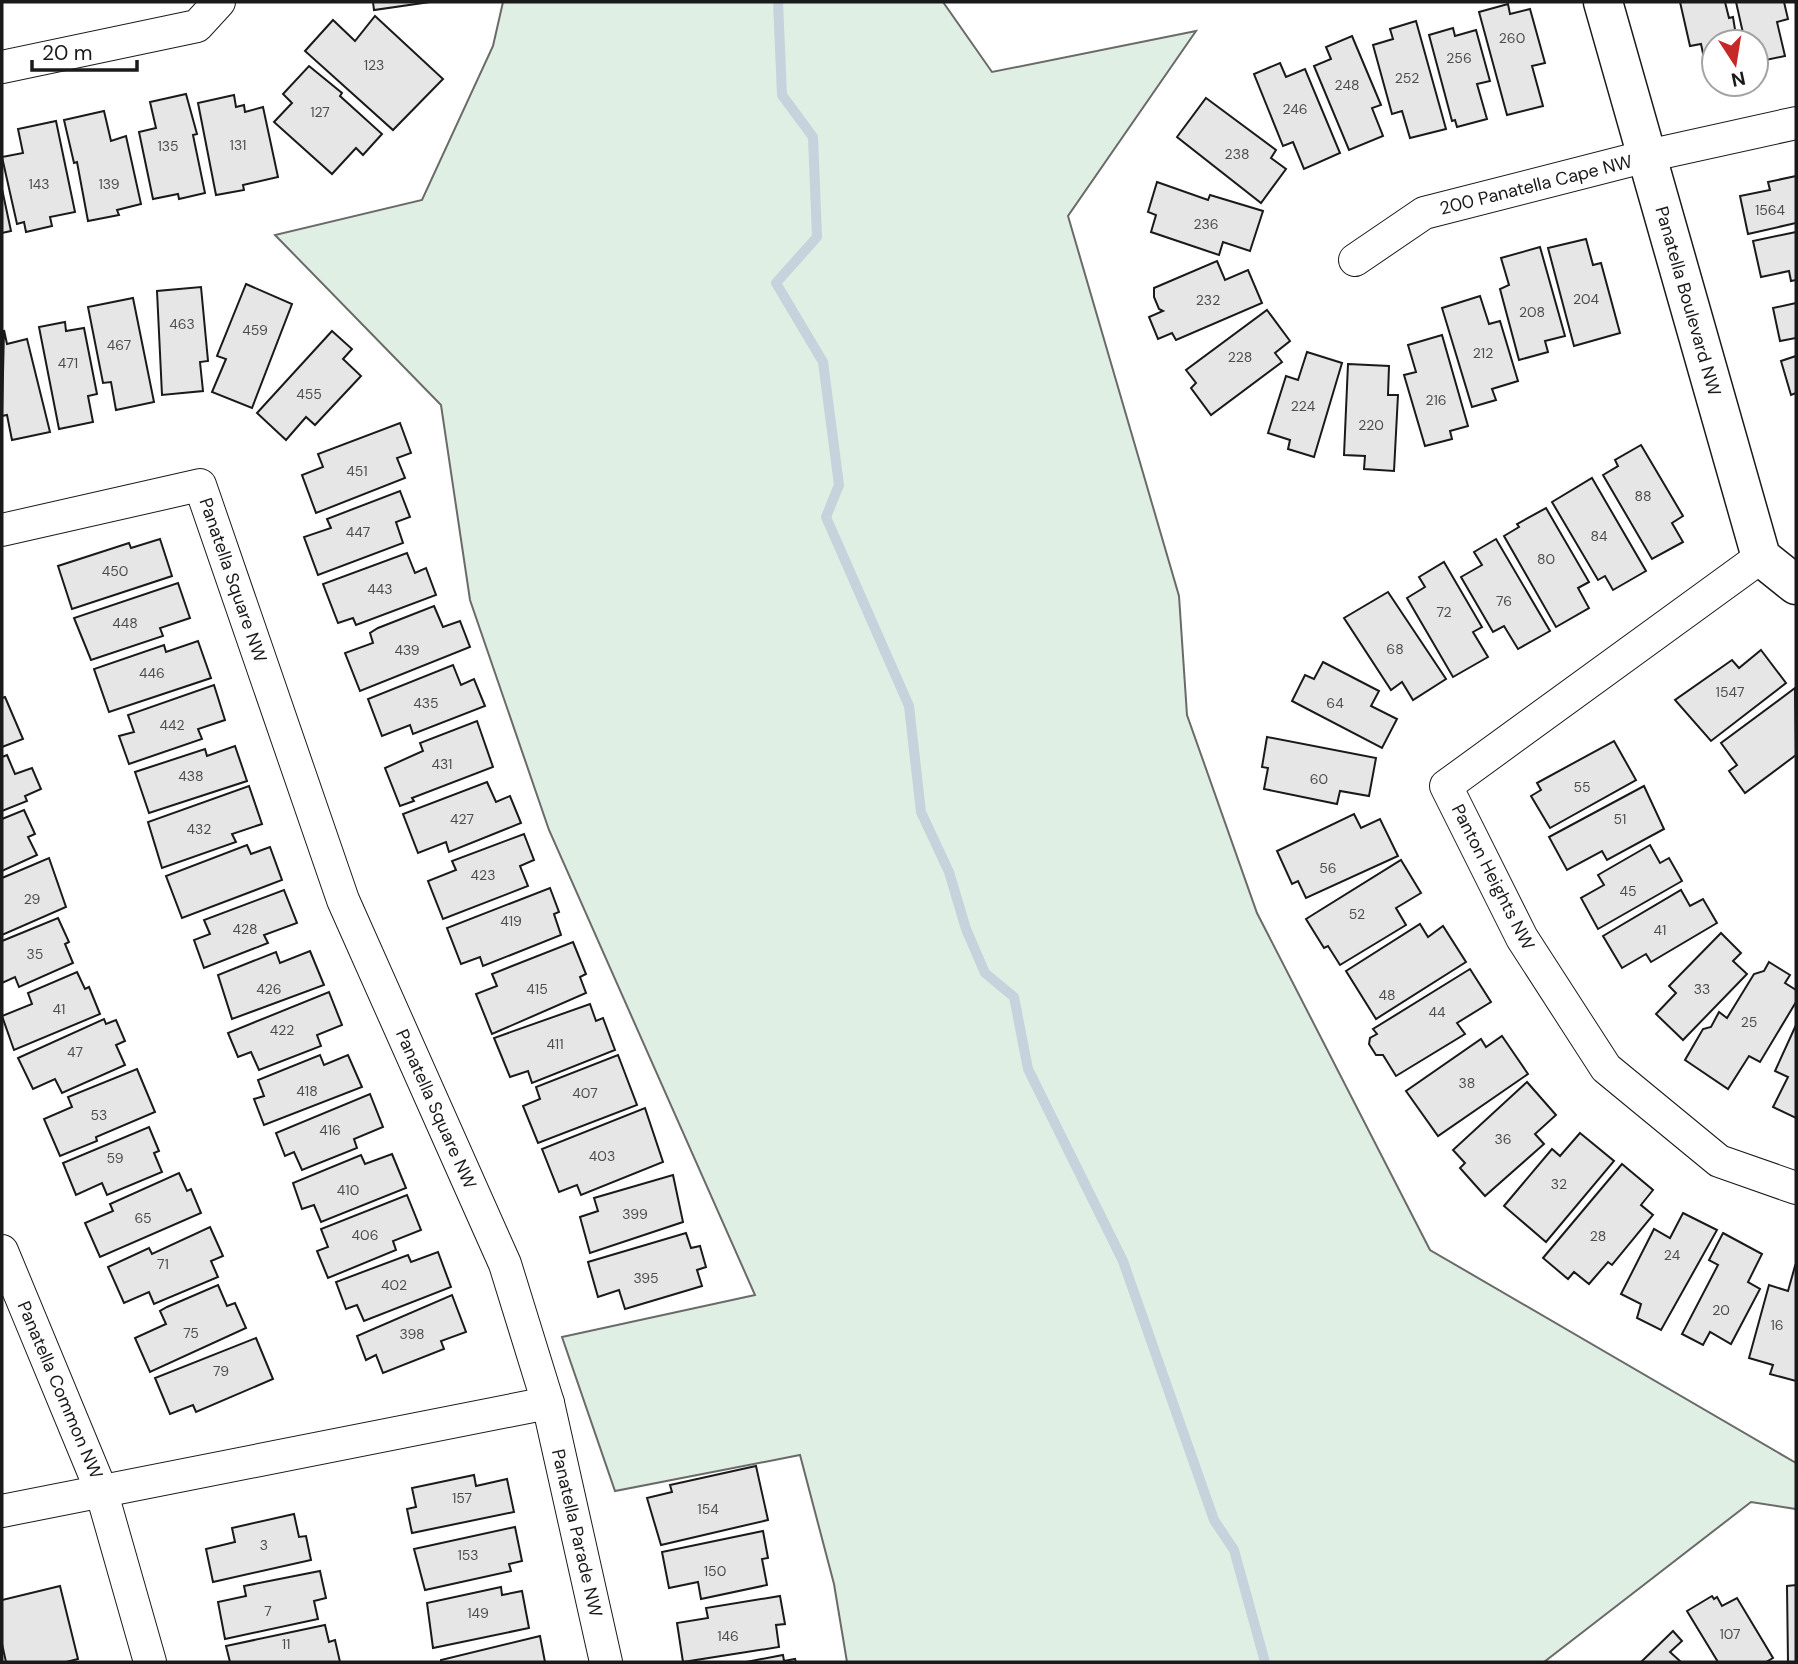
<svg xmlns="http://www.w3.org/2000/svg" width="1798" height="1664" font-family="'DM Sans',sans-serif">
	<style>
		.green { fill: #e0efe3; stroke: #6a6a6a; stroke-width: 2 }
		.lines { fill: none; stroke-linecap: round; stroke-linejoin: round }
		.stream { stroke: #c6d2dc; stroke-width: 10 }
		.building { fill: #e6e6e6; stroke: #1a1a1a; stroke-width: 2 }
		.minor-casing { stroke: #1a1a1a; stroke-width: 34 }
		.tertiary-casing { stroke: #1a1a1a; stroke-width: 41 }
		.minor { stroke: #fff; stroke-width: 32 }
		.tertiary { stroke: #fff; stroke-width: 38 }
		.labels { text-anchor: middle; dominant-baseline: central; stroke-width: 5; stroke-linejoin: round; paint-order: stroke }
		.number-label { font-size: 14px; fill: #4d4d4d }
		.street-label { font-size: 18px; fill: #1a1a1a; stroke: #fff }
	</style>
	<rect width="100%" height="100%" fill="#fff"/>
	<!-- green -->
	<path class="green" d="M503,2H943L992,72L1196,31L1068,216L1179,596L1187,715L1257,913L1430,1250L1796,1463V1509L1751,1502L1544,1662H847L834,1584L800,1455L615,1491L562,1337L755,1295L549,830L470,600L441,405L275,235L422,200L493,46Z"/>
	<g class="lines">
		<!-- stream -->
		<path class="stream" d="M778,2L782,95L813,137L817,237L776,283L823,362L839,485L826,517L909,706L921,812L949,872L966,929L985,973L1014,997L1028,1069L1123,1261L1214,1520L1234,1550L1265,1662"/>
	</g>
	<!-- building -->
	<g class="building">
		<path d="M373,2H430L374,10Z"/>
		<path d="M1680,2H1725L1729,18L1733,17L1737,42H1714V70L1707,72L1701,44L1690,46Z"/>
		<path d="M1736,2H1784L1788,19L1777,22L1785,56L1756,62V42H1745Z"/>
		<path d="M1508,4L1510,14L1530,9L1545,63L1532,66L1543,106L1507,115L1479,12Z"/>
		<path d="M375,16L443,79L393,130L305,51L333,20L355,41Z"/>
		<path d="M1416,21L1446,129L1410,138L1402,111L1392,114L1373,45L1393,39L1390,29Z"/>
		<path d="M1453,28L1455,36L1476,30L1490,81L1477,84L1487,119L1457,127L1455,120L1452,121L1429,35Z"/>
		<path d="M1352,36L1381,105L1372,108L1383,136L1349,150L1314,66L1331,59L1326,47Z"/>
		<path d="M1280,63L1286,77L1305,69L1340,153L1304,169L1293,142L1283,146L1254,74Z"/>
		<path d="M309,66L342,93L340,96L382,134L363,155L356,148L332,174L274,122L292,103L283,94Z"/>
		<path d="M186,94L197,134L193,135L205,193L179,199L178,194L153,199L139,132L156,128L150,102Z"/>
		<path d="M234,95L236,107L244,105L245,112L263,107L278,177L243,185L244,190L216,195L198,103Z"/>
		<path d="M1206,98L1276,150L1271,158L1286,169L1261,203L1177,137Z"/>
		<path d="M104,111L111,141L126,136L141,204L117,210L119,215L88,221L77,162L74,163L64,120Z"/>
		<path d="M56,121L75,212L50,217L52,226L26,232L24,222L17,224L2,157L23,153L18,129Z"/>
		<path d="M1796,176V223L1748,234L1740,196L1770,190L1768,182Z"/>
		<path d="M1157,182L1208,200L1210,195L1263,211L1250,251L1223,242L1219,255L1151,232L1156,215L1148,212Z"/>
		<path d="M2,189L11,231L2,233Z"/>
		<path d="M1796,232V280L1791,281L1789,271L1761,277L1753,241Z"/>
		<path d="M1586,239L1593,265L1601,263L1620,333L1574,346L1548,248Z"/>
		<path d="M1540,247L1565,336L1545,341L1548,352L1519,360L1500,289L1509,285L1501,258Z"/>
		<path d="M1217,261L1225,280L1248,270L1262,303L1176,340L1172,333L1158,339L1149,317L1163,311L1159,309L1154,297V288Z"/>
		<path d="M246,284L292,304L252,408L212,392L226,359L217,356Z"/>
		<path d="M201,287L208,361L200,362L203,391L162,395L157,291Z"/>
		<path d="M1480,296L1489,324L1500,321L1518,381L1492,389L1496,400L1472,407L1442,308Z"/>
		<path d="M133,298L154,402L116,410L111,382L103,383L88,307Z"/>
		<path d="M1796,303V338L1780,341L1773,308Z"/>
		<path d="M1267,310L1290,341L1275,353L1282,362L1211,415L1191,388L1196,383L1186,370Z"/>
		<path d="M65,322L66,331L84,328L97,394L88,396L93,422L59,429L39,327Z"/>
		<path d="M4,330L7,344L27,339L50,432L12,440L7,415L2,416Z"/>
		<path d="M332,331L352,349L343,359L361,376L315,425L306,417L286,440L257,413Z"/>
		<path d="M1442,335L1468,426L1450,431L1452,439L1425,446L1404,375L1416,372L1408,345Z"/>
		<path d="M1307,352L1342,363L1314,457L1288,449L1290,440L1268,433L1286,376L1298,380Z"/>
		<path d="M1796,356V393L1791,395L1781,361Z"/>
		<path d="M1348,364L1389,366L1388,395H1398L1394,471L1364,469L1365,456L1344,455Z"/>
		<path d="M400,423L411,453L397,458L405,478L316,513L302,475L323,467L318,454Z"/>
		<path d="M1641,445L1683,516L1672,523L1683,542L1652,559L1603,475L1618,466L1615,460Z"/>
		<path d="M1592,478L1646,571L1613,590L1605,576L1598,580L1552,502Z"/>
		<path d="M400,491L410,517L396,522L403,543L318,575L304,537L331,528L327,519Z"/>
		<path d="M1546,508L1589,582L1578,588L1589,608L1556,627L1504,536L1519,527L1517,524Z"/>
		<path d="M160,539L172,576L72,609L58,566L129,543L131,548Z"/>
		<path d="M1496,539L1550,631L1518,649L1504,626L1493,632L1461,577L1482,565L1474,552Z"/>
		<path d="M407,553L415,573L426,568L436,595L356,625L353,618L338,623L323,584Z"/>
		<path d="M1444,562L1482,627L1473,632L1488,657L1453,677L1407,598L1425,587L1419,577Z"/>
		<path d="M178,583L190,618L160,628L163,636L91,660L74,618Z"/>
		<path d="M1388,592L1446,679L1413,700L1402,682L1391,690L1344,618Z"/>
		<path d="M434,606L443,627L460,621L470,647L360,691L345,653L373,643L370,633L378,628Z"/>
		<path d="M198,641L211,678L109,712L94,669L164,645L166,652Z"/>
		<path d="M1761,650L1786,683L1711,741L1675,700L1732,660L1739,668Z"/>
		<path d="M1323,662L1379,691L1371,706L1397,719L1382,748L1292,701L1305,675L1314,679Z"/>
		<path d="M453,665L461,685L474,679L485,706L413,734L410,725L382,736L368,699Z"/>
		<path d="M214,685L225,720L198,729L202,739L129,764L119,736L134,732L128,715Z"/>
		<path d="M1795,688L1796,755L1745,793L1729,771L1737,765L1721,743Z"/>
		<path d="M5,697L23,739L2,747V698Z"/>
		<path d="M477,721L493,767L412,798L414,801L400,806L385,768L423,751L420,743Z"/>
		<path d="M1267,737L1376,758L1369,796L1340,791L1337,804L1264,789L1268,768L1262,767Z"/>
		<path d="M1614,741L1636,780L1550,828L1531,796L1541,790L1537,783Z"/>
		<path d="M235,746L247,781L149,813L135,772L205,749L207,756Z"/>
		<path d="M7,755L15,774L32,768L41,789L25,796L27,801L2,811V757Z"/>
		<path d="M487,782L496,802L510,796L521,823L449,852L446,842L418,853L403,814Z"/>
		<path d="M249,786L262,824L232,834L236,842L162,868L148,822Z"/>
		<path d="M1644,786L1664,829L1607,860L1602,851L1567,870L1549,837Z"/>
		<path d="M24,810L35,834L28,837L37,855L2,871V819Z"/>
		<path d="M1354,814L1361,828L1380,819L1398,856L1306,898L1298,881L1292,884L1277,851Z"/>
		<path d="M524,834L534,860L520,866L528,886L443,919L428,881L456,870L452,861Z"/>
		<path d="M247,845L251,854L270,847L282,880L182,918L166,876Z"/>
		<path d="M1650,845L1660,863L1669,858L1682,881L1598,929L1581,898L1604,885L1598,875Z"/>
		<path d="M49,858L66,907L2,935V878Z"/>
		<path d="M1401,860L1421,893L1396,908L1406,925L1340,965L1328,946L1324,948L1306,919Z"/>
		<path d="M550,888L559,912L554,914L561,935L483,966L480,957L461,964L447,928Z"/>
		<path d="M284,890L297,923L264,935L268,943L204,968L194,940L210,934L204,920Z"/>
		<path d="M1681,890L1690,906L1703,899L1717,923L1651,962L1646,954L1622,968L1603,936Z"/>
		<path d="M58,918L69,942L65,944L73,963L19,987L15,977L2,983V941Z"/>
		<path d="M1420,924L1428,937L1443,926L1466,962L1376,1019L1346,971Z"/>
		<path d="M1721,933L1741,953L1733,961L1747,974L1683,1040L1656,1014L1676,993L1669,986Z"/>
		<path d="M573,942L586,974L580,977L586,993L492,1034L476,994L497,986L492,974Z"/>
		<path d="M310,951L324,985L232,1019L218,975L276,952L280,963Z"/>
		<path d="M1769,962L1790,975L1785,983L1796,990V1002L1760,1062L1749,1056L1728,1089L1685,1060L1703,1029L1711,1027L1719,1012L1727,1018L1754,974L1764,971Z"/>
		<path d="M1470,969L1491,1002L1457,1023L1465,1034L1396,1076L1383,1055H1376L1369,1044L1370,1038L1377,1034L1373,1029Z"/>
		<path d="M77,972L85,989L89,987L100,1014L14,1050L2,1016L32,1004L28,993Z"/>
		<path d="M329,992L342,1025L317,1035L321,1046L259,1070L251,1052L238,1057L228,1033Z"/>
		<path d="M590,1004L596,1021L603,1018L615,1050L532,1083L528,1071L510,1077L494,1038Z"/>
		<path d="M104,1019L106,1024L116,1020L125,1041L116,1045L125,1065L62,1093L55,1079L33,1089L18,1058Z"/>
		<path d="M1796,1025V1118L1773,1107L1788,1077L1775,1071Z"/>
		<path d="M1502,1036L1528,1074L1438,1136L1406,1091L1481,1039L1486,1047Z"/>
		<path d="M320,1055L324,1065L348,1055L362,1087L264,1125L254,1099L264,1096L258,1080Z"/>
		<path d="M618,1055L637,1105L538,1143L523,1106L540,1099L536,1087Z"/>
		<path d="M137,1069L155,1112L96,1137L97,1141L60,1156L44,1119L72,1107L68,1097Z"/>
		<path d="M1527,1082L1556,1115L1535,1134L1544,1144L1485,1196L1460,1168L1465,1163L1453,1150Z"/>
		<path d="M370,1094L383,1127L354,1139L357,1148L302,1170L294,1152L285,1156L276,1133Z"/>
		<path d="M645,1108L663,1162L581,1195L577,1185L559,1192L542,1149Z"/>
		<path d="M149,1127L159,1151L154,1153L162,1172L107,1195L102,1183L76,1195L63,1163Z"/>
		<path d="M1580,1133L1614,1161L1546,1242L1504,1206L1552,1149L1560,1156Z"/>
		<path d="M392,1154L406,1188L321,1222L314,1205L302,1209L293,1183L361,1155L365,1164Z"/>
		<path d="M1622,1164L1653,1190L1641,1205L1653,1215L1612,1265L1608,1262L1589,1284L1574,1272L1568,1279L1543,1258Z"/>
		<path d="M179,1173L187,1191L191,1189L201,1213L100,1257L85,1223L113,1211L110,1204Z"/>
		<path d="M673,1175L683,1222L590,1253L580,1217L598,1211L594,1198Z"/>
		<path d="M407,1195L421,1230L393,1241L396,1250L328,1278L317,1251L328,1247L321,1229Z"/>
		<path d="M1683,1213L1717,1230L1661,1330L1637,1318L1641,1304L1621,1294L1654,1229L1670,1238Z"/>
		<path d="M210,1227L223,1256L211,1261L218,1277L154,1304L149,1292L124,1303L108,1267L149,1248L152,1254Z"/>
		<path d="M686,1233L691,1248L700,1246L706,1267L697,1270L702,1286L625,1309L619,1290L598,1297L588,1262Z"/>
		<path d="M1723,1233L1762,1254L1748,1282L1760,1289L1731,1344L1710,1332L1703,1345L1682,1334L1718,1265L1709,1260Z"/>
		<path d="M438,1252L451,1287L364,1321L357,1305L346,1309L336,1282L408,1255L411,1262Z"/>
		<path d="M1795,1266L1796,1267V1381L1770,1374L1773,1365L1749,1358L1769,1285L1788,1291Z"/>
		<path d="M218,1285L227,1306L235,1303L246,1328L150,1372L135,1338L166,1324L160,1311L167,1307Z"/>
		<path d="M452,1295L466,1332L441,1341L444,1349L383,1373L376,1355L366,1360L357,1336Z"/>
		<path d="M256,1338L273,1379L196,1412L193,1405L170,1414L155,1378Z"/>
		<path d="M756,1466L768,1520L661,1545L647,1498L672,1492L670,1485Z"/>
		<path d="M474,1475L476,1486L507,1479L514,1512L412,1533L407,1509L416,1507L412,1488Z"/>
		<path d="M294,1514L299,1537L306,1536L311,1560L213,1582L206,1549L235,1542L232,1528Z"/>
		<path d="M515,1527L522,1561L509,1564L511,1571L425,1590L414,1549Z"/>
		<path d="M763,1531L768,1558L762,1559L767,1585L701,1599L698,1582L669,1588L662,1552Z"/>
		<path d="M320,1571L326,1598L314,1601L318,1619L225,1639L218,1602L246,1596L244,1586Z"/>
		<path d="M1796,1585V1662H1788L1787,1586Z"/>
		<path d="M60,1586L78,1659L66,1662H6L2,1644V1600Z"/>
		<path d="M501,1587L502,1595L522,1591L529,1628L433,1648L427,1603Z"/>
		<path d="M780,1596L785,1624L776,1625L779,1647L683,1662L677,1623L708,1618L706,1608Z"/>
		<path d="M1712,1596L1714,1599L1717,1597L1722,1606L1737,1598L1773,1658L1766,1662H1718L1687,1611Z"/>
		<path d="M325,1625L329,1642L335,1640L340,1662H230L226,1646Z"/>
		<path d="M1673,1631L1682,1641L1670,1652L1681,1662H1641Z"/>
		<path d="M540,1636L545,1662H441V1660Z"/>
		<path d="M783,1655L784,1661L795,1659L796,1662H746Z"/>
	</g>
	<g class="lines">
		<defs>
			<g id="minor">
				<path d="M2,67L197,26L219,2"/>
				<path d="M1355,260L1424,213L1647,156L1796,123"/>
				<path d="M2,530L200,485L343,900L505,1264L548,1403L2,1511"/>
				<path d="M1761,557L1446,786L1522,938L1606,1068L1719,1161L1796,1188"/>
				<path d="M2,1251L101,1490L150,1662"/>
				<path d="M548,1403L606,1662"/>
			</g>
			<path id="tertiary" d="M1603,2L1761,557L1796,585"/>
		</defs>
		<!-- minor casing -->
		<use href="#minor" class="minor-casing"/>
		<!-- tertiary casing -->
		<use href="#tertiary" class="tertiary-casing"/>
		<!-- minor -->
		<use href="#minor" class="minor"/>
		<!-- tertiary -->
		<use href="#tertiary" class="tertiary"/>
	</g>
	<g class="labels">
		<!-- number labels -->
		<g class="number-label">
			<text x="1512" y="38">260</text>
			<text x="1459" y="58">256</text>
			<text x="374" y="65">123</text>
			<text x="1407" y="78">252</text>
			<text x="1347" y="85">248</text>
			<text x="1295" y="109">246</text>
			<text x="320" y="112">127</text>
			<text x="238" y="145">131</text>
			<text x="168" y="146">135</text>
			<text x="1237" y="154">238</text>
			<text x="39" y="184">143</text>
			<text x="109" y="184">139</text>
			<text x="1770" y="210">1564</text>
			<text x="1206" y="224">236</text>
			<text x="1586" y="299">204</text>
			<text x="1208" y="300">232</text>
			<text x="1532" y="312">208</text>
			<text x="182" y="324">463</text>
			<text x="255" y="330">459</text>
			<text x="119" y="345">467</text>
			<text x="1483" y="353">212</text>
			<text x="1240" y="357">228</text>
			<text x="68" y="363">471</text>
			<text x="309" y="394">455</text>
			<text x="1436" y="400">216</text>
			<text x="1303" y="406">224</text>
			<text x="1371" y="425">220</text>
			<text x="357" y="471">451</text>
			<text x="1643" y="496">88</text>
			<text x="358" y="532">447</text>
			<text x="1599" y="536">84</text>
			<text x="1546" y="559">80</text>
			<text x="115" y="571">450</text>
			<text x="380" y="589">443</text>
			<text x="1504" y="601">76</text>
			<text x="1444" y="612">72</text>
			<text x="125" y="623">448</text>
			<text x="1395" y="649">68</text>
			<text x="407" y="650">439</text>
			<text x="152" y="673">446</text>
			<text x="1730" y="692">1547</text>
			<text x="426" y="703">435</text>
			<text x="1335" y="703">64</text>
			<text x="172" y="725">442</text>
			<text x="442" y="764">431</text>
			<text x="191" y="776">438</text>
			<text x="1319" y="779">60</text>
			<text x="1582" y="787">55</text>
			<text x="462" y="819">427</text>
			<text x="1620" y="819">51</text>
			<text x="199" y="829">432</text>
			<text x="1328" y="868">56</text>
			<text x="483" y="875">423</text>
			<text x="1628" y="891">45</text>
			<text x="32" y="899">29</text>
			<text x="1357" y="914">52</text>
			<text x="511" y="921">419</text>
			<text x="245" y="929">428</text>
			<text x="1660" y="930">41</text>
			<text x="35" y="954">35</text>
			<text x="269" y="989">426</text>
			<text x="537" y="989">415</text>
			<text x="1702" y="989">33</text>
			<text x="1387" y="995">48</text>
			<text x="59" y="1009">41</text>
			<text x="1437" y="1012">44</text>
			<text x="1749" y="1022">25</text>
			<text x="282" y="1030">422</text>
			<text x="555" y="1044">411</text>
			<text x="75" y="1052">47</text>
			<text x="1467" y="1083">38</text>
			<text x="307" y="1091">418</text>
			<text x="585" y="1093">407</text>
			<text x="99" y="1115">53</text>
			<text x="330" y="1130">416</text>
			<text x="1503" y="1139">36</text>
			<text x="602" y="1156">403</text>
			<text x="115" y="1158">59</text>
			<text x="1559" y="1184">32</text>
			<text x="348" y="1190">410</text>
			<text x="635" y="1214">399</text>
			<text x="143" y="1218">65</text>
			<text x="365" y="1235">406</text>
			<text x="1598" y="1236">28</text>
			<text x="1672" y="1255">24</text>
			<text x="163" y="1264">71</text>
			<text x="646" y="1278">395</text>
			<text x="394" y="1285">402</text>
			<text x="1721" y="1310">20</text>
			<text x="1777" y="1325">16</text>
			<text x="191" y="1333">75</text>
			<text x="412" y="1334">398</text>
			<text x="221" y="1371">79</text>
			<text x="462" y="1498">157</text>
			<text x="708" y="1509">154</text>
			<text x="264" y="1545">3</text>
			<text x="468" y="1555">153</text>
			<text x="715" y="1571">150</text>
			<text x="268" y="1611">7</text>
			<text x="478" y="1613">149</text>
			<text x="1730" y="1634">107</text>
			<text x="728" y="1636">146</text>
			<text x="286" y="1644">11</text>
		</g>
		<!-- street labels -->
		<g class="street-label">
			<text transform="translate(1536 185) rotate(-14)">200 Panatella Cape NW</text>
			<text transform="translate(1688 301) rotate(74)">Panatella Boulevard NW</text>
			<text transform="translate(233 580) rotate(71)">Panatella Square NW</text>
			<text transform="translate(1493 877) rotate(63)">Panton Heights NW</text>
			<text transform="translate(436 1109) rotate(66)">Panatella Square NW</text>
			<text transform="translate(60 1390) rotate(67)">Panatella Common NW</text>
			<text transform="translate(577 1533) rotate(77)">Panatella Parade NW</text>
		</g>
	</g>
	<!-- border -->
	<rect width="1798" height="1664" fill="none" stroke="#1a1a1a" stroke-width="7"/>
	<!-- north arrow -->
	<g transform="translate(1735 63) rotate(168)"><circle r="33" fill="#ffffff" stroke="#a3a3a3" stroke-width="2"/>
	<path d="M0-5L12 26L0 18L-12 26Z" fill="#c62828"/>
	<text y="-10" font-size="19" font-weight="bold" text-anchor="middle" fill="#1a1a1a">N</text>
	</g>
	<!-- scale -->
	<path d="M32 60v10h105v-10" fill="none" stroke="#1a1a1a" stroke-width="3.5"/>
	<text x="42" y="60" font-size="21" fill="#1a1a1a" stroke="#ffffff" stroke-width="5" paint-order="stroke">20 m</text>
</svg>
